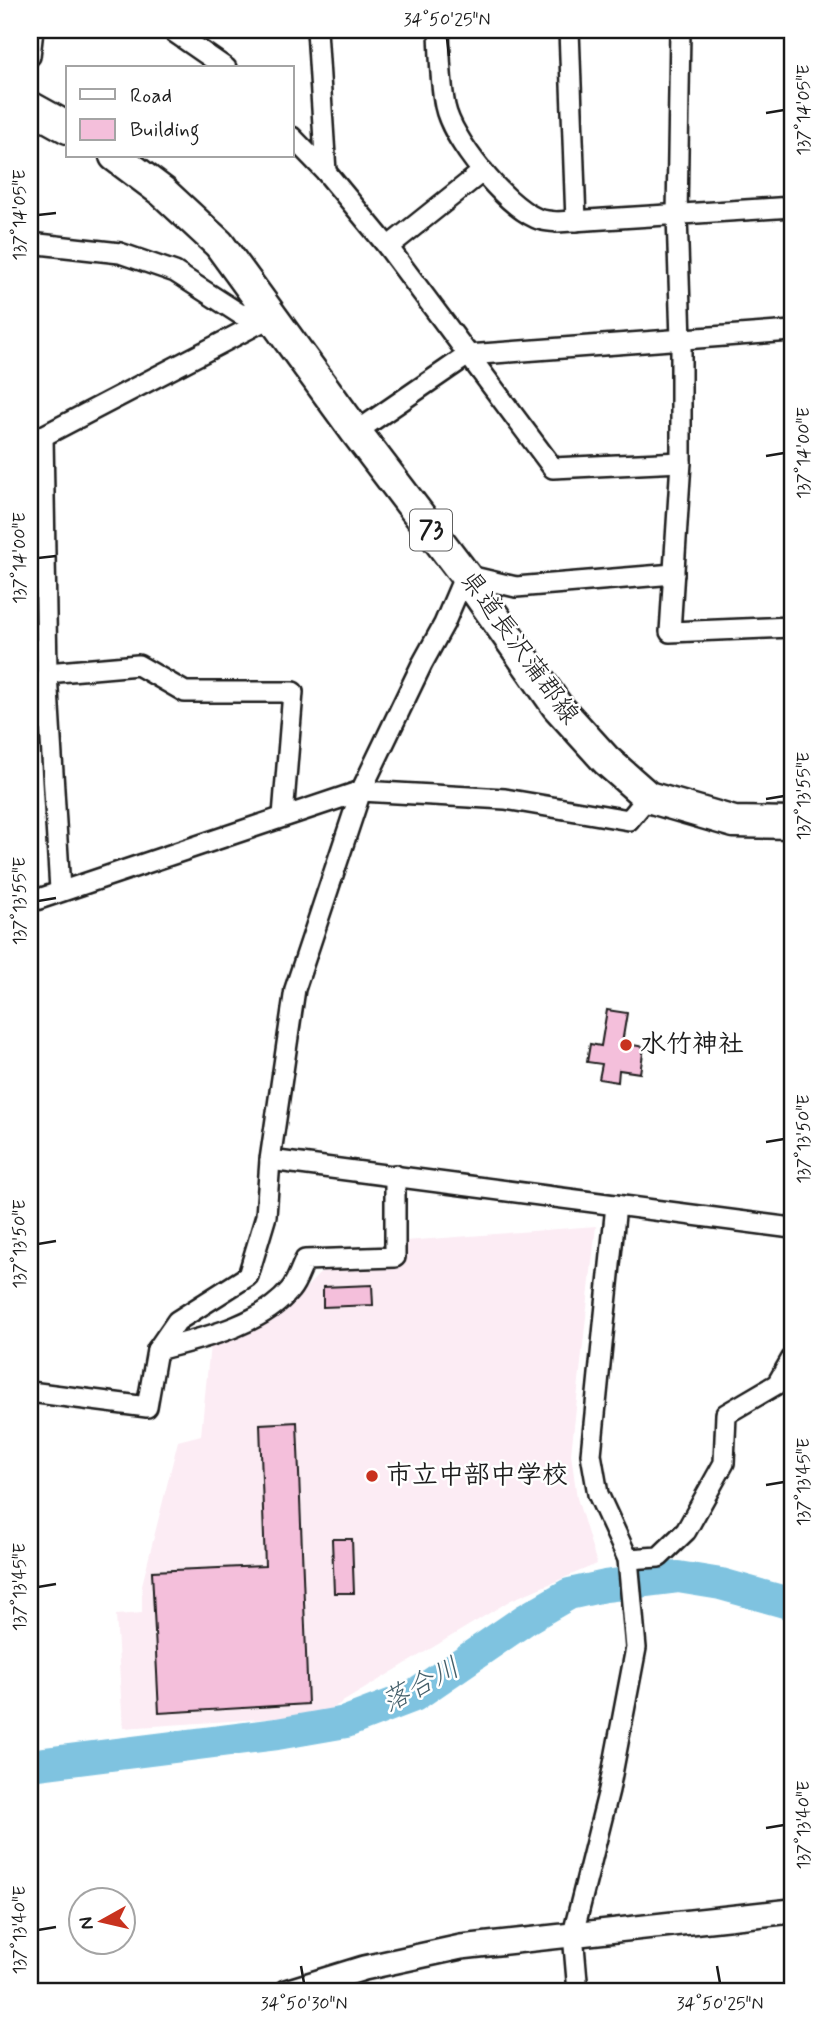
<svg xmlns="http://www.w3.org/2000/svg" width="822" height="2022" font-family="Mynerve,'Klee One',sans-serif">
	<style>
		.built { fill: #fcecf4 }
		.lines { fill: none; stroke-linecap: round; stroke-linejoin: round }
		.river { stroke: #7fc3e0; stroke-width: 32 }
		.building { fill: #f4bfdb; stroke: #1c1c1c; stroke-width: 2 }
		.minor-casing { stroke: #1c1c1c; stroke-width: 24 }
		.tertiary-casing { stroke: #1c1c1c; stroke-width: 28 }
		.primary-casing { stroke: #1c1c1c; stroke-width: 35 }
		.minor { stroke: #fff; stroke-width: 19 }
		.tertiary { stroke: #fff; stroke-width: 23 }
		.primary { stroke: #fff; stroke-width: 30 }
		.ticks { fill: none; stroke: #1c1c1c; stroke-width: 2.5 }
		.poi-dot { fill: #c8321e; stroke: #fff; stroke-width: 2.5 }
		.labels { text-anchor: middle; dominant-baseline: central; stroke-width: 5; stroke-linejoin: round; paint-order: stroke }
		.shield { fill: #fff; stroke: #606060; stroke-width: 2 }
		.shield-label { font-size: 24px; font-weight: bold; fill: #1c1c1c }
		.street-label { font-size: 26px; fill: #1c1c1c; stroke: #fff }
		.poi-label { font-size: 26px; font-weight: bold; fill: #1c1c1c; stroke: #fff; text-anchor: start }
		.water-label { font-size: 28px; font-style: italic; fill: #445f6a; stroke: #fff }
		.neatline { fill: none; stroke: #1c1c1c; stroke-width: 2.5 }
		.ticks-label { font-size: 18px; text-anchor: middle; fill: #1c1c1c }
	</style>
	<rect width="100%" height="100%" fill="#fff"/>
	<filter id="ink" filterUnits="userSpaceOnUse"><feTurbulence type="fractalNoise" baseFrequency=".0143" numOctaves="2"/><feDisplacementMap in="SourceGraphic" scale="14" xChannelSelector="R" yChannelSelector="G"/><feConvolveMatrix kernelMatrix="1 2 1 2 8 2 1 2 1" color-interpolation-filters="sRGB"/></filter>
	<g filter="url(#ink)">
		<!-- built -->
		<path class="built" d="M596,1226L571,1454L577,1498L597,1564L511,1600L321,1715L123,1728L116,1615L142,1613V1585L178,1441L201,1435L210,1345L263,1324L282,1313L325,1268L403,1265L405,1241Z"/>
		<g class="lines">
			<!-- river -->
			<path class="river" d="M30,1765L277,1734L346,1722L414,1696L526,1619L569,1594L605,1586L678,1577L721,1584L792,1604"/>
		</g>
		<!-- building -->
		<g class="building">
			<path d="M607,1010L627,1013L622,1043L644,1047L640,1073L619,1070L618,1082L599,1079L602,1064L587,1062L590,1044L601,1046Z"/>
			<path d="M372,1285L373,1305L323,1307V1287Z"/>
			<path d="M297,1422L308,1704L159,1713L152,1571L265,1566L260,1424Z"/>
			<path d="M332,1539H352L354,1593H334Z"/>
		</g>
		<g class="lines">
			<defs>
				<g id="minor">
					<path d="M171,30L226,68"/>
					<path d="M439,30C440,55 440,81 445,106C452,140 504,204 536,218C542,221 550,221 557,222L792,207"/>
					<path d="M569,30L576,221"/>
					<path d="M680,30L677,215L681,340V462L670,632L792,627"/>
					<path d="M30,56L33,30"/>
					<path d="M292,137L326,172L317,30"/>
					<path d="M326,172L388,247L553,468L681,462"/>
					<path d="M30,243L120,253L175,272L240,314L272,316"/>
					<path d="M388,247L483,171"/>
					<path d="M356,432L468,355L792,331"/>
					<path d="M43,436L47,673L60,890"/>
					<path d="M30,441L43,436L273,316"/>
					<path d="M47,673L138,665L185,692H293L283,816"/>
					<path d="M30,902L361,791L505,799L629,820L648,797"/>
					<path d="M270,1160L792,1228"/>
					<path d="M157,1350C199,1339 261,1326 290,1290C297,1282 300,1270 305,1260L395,1257V1175"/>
					<path d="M30,1392L147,1407L157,1350L177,1321L248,1276L266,1216L270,1160L295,989L361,791L422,664L444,624L465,575L516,587L674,574"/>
					<path d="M628,1559L659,1557L686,1531L724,1463L726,1414L777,1384L792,1358"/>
					<path d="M578,1992L573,1934L609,1790L636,1648L628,1559L598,1494L591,1454L616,1205"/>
				</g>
				<path id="tertiary" d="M286,1992L364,1968L461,1947L792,1911"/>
				<g id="primary">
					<path d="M30,107L68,128"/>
					<path d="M115,156L163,192L219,244L356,432L465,575L557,706L606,760L648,797L734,822L792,823"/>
				</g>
			</defs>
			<!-- minor casing -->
			<use href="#minor" class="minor-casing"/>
			<!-- tertiary casing -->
			<use href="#tertiary" class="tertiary-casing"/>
			<!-- primary casing -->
			<use href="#primary" class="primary-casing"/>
			<!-- minor -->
			<use href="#minor" class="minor"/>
			<!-- tertiary -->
			<use href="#tertiary" class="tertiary"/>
			<!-- primary -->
			<use href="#primary" class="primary"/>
		</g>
	</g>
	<!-- ticks -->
	<path class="ticks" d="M447,38L449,56M766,113L784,110M38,215L56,213M766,456L784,453M38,558L56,556M766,799L784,796M38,901L56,898M766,1142L784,1139M38,1244L56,1241M766,1485L784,1482M38,1587L56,1584M766,1828L784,1825M38,1930L56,1927M301,1966L304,1983M717,1966L720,1983"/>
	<!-- markers -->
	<g class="poi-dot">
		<circle cx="626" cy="1045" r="7"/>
		<circle cx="372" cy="1476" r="7"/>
	</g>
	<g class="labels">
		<!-- shield labels -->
		<rect class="shield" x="410" y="509.5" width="42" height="41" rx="5"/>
		<g class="shield-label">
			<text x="431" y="530">73</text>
		</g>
		<!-- street labels -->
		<g class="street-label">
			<text transform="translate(519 648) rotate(54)">県道長沢蒲郡線</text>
		</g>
		<!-- poi labels -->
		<g class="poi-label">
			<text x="640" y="1045">水竹神社</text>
			<text x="386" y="1476">市立中部中学校</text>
		</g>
		<!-- water labels -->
		<g class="water-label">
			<text transform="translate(421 1686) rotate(-28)">落合川</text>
		</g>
	</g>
	<!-- margin -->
	<rect width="822" height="2022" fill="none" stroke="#fff" stroke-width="77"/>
	<!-- legend -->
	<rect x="66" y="66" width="228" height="91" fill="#ffffff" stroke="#a4a4a4" stroke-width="2"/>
	<rect x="80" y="89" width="35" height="10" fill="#ffffff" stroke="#a4a4a4" stroke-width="2"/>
	<text x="130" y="102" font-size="21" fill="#1c1c1c">Road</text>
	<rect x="80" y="119" width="35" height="21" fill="#f4bfdb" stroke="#a4a4a4" stroke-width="2"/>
	<text x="130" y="136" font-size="21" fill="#1c1c1c">Building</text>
	<!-- north arrow -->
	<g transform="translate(102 1921) rotate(262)"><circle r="33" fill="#ffffff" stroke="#a4a4a4" stroke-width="2"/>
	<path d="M0-5L12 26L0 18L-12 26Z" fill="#c8321e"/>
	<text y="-10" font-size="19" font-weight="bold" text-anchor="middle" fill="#1c1c1c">N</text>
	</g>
	<rect x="38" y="38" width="746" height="1945" class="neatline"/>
	<g class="ticks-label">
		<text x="447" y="25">34°50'25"N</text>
		<text transform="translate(803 110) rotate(-90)" y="6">137°14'05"E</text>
		<text transform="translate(19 215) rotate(-90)" y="6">137°14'05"E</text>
		<text transform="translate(803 453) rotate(-90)" y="6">137°14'00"E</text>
		<text transform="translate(19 558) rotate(-90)" y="6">137°14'00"E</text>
		<text transform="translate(803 796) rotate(-90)" y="6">137°13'55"E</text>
		<text transform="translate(19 901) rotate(-90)" y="6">137°13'55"E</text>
		<text transform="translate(803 1139) rotate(-90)" y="6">137°13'50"E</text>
		<text transform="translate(19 1244) rotate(-90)" y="6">137°13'50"E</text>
		<text transform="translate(803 1482) rotate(-90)" y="6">137°13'45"E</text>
		<text transform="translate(19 1587) rotate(-90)" y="6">137°13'45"E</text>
		<text transform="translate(803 1825) rotate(-90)" y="6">137°13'40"E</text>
		<text transform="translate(19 1930) rotate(-90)" y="6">137°13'40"E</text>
		<text x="304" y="2009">34°50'30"N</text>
		<text x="720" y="2009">34°50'25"N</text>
	</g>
</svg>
